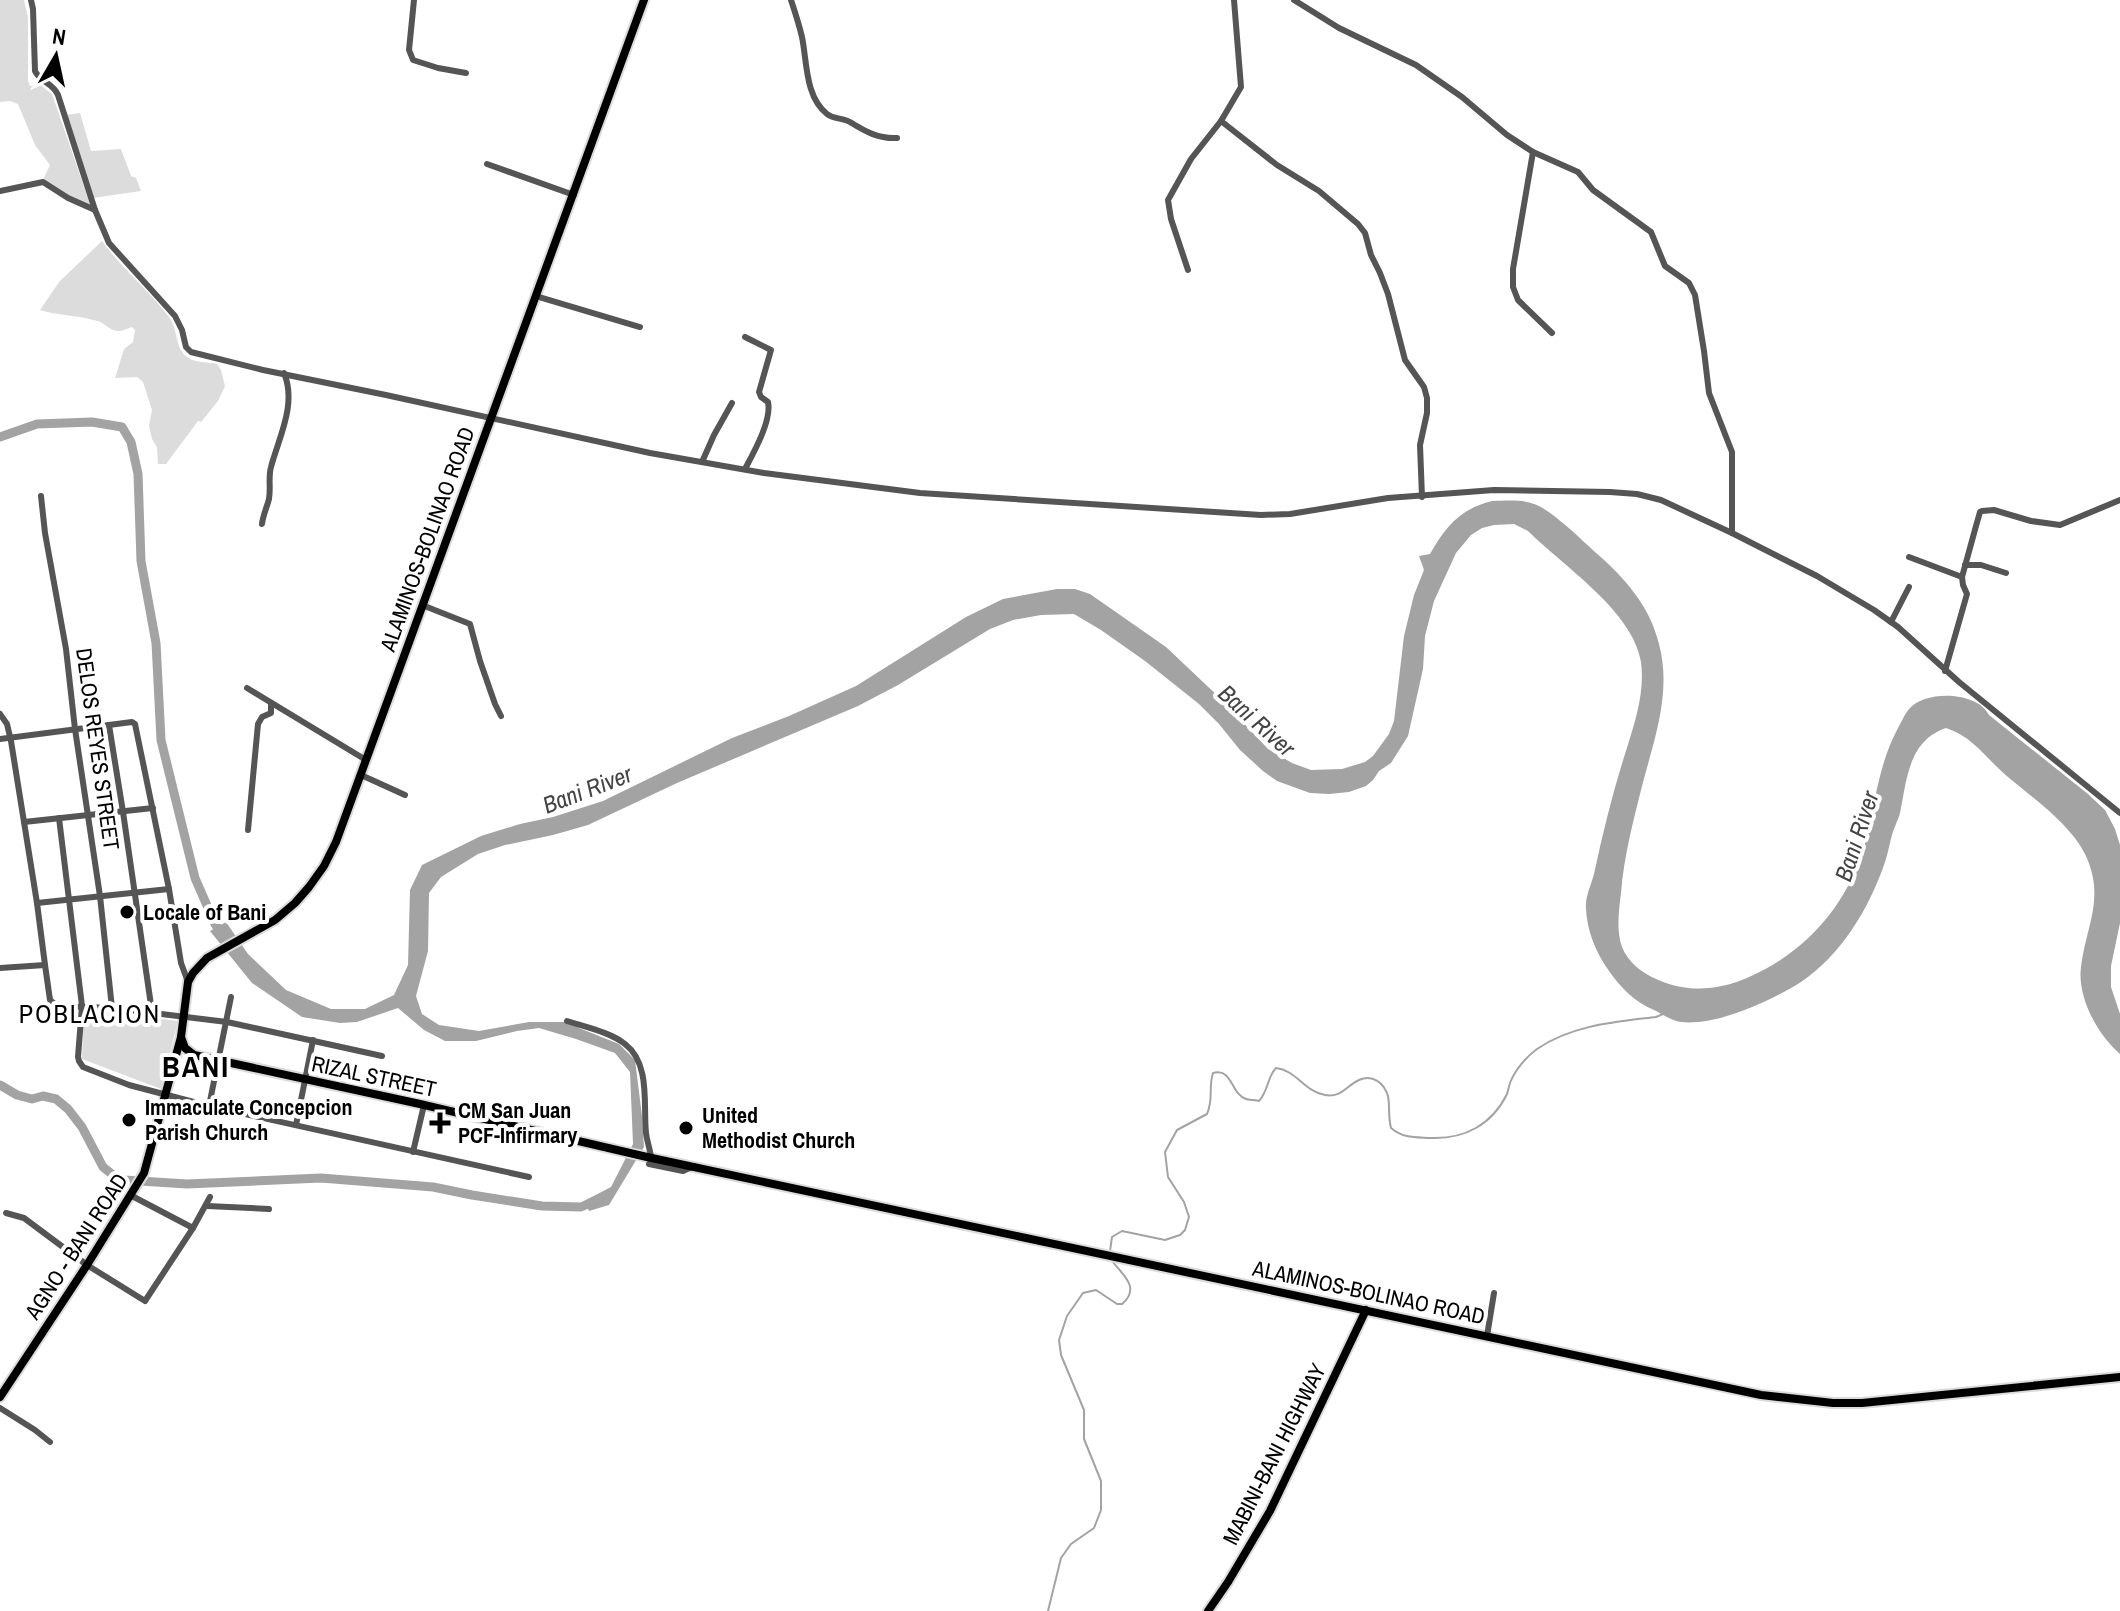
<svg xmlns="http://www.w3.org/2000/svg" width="2120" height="1611" font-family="'Archivo Narrow',sans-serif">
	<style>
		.green { fill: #dcdcdc }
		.water { fill: #a3a3a3 }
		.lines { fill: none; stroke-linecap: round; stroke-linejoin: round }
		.stream { stroke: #a3a3a3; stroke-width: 2 }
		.river { stroke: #a3a3a3; stroke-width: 9 }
		.major-casing { stroke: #dbdbdb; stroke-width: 12 }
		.minor { stroke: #555; stroke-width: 6 }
		.major { stroke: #000; stroke-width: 8 }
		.poi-dot { fill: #000; stroke: #fff; stroke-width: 3 }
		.labels { text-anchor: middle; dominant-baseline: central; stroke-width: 8; stroke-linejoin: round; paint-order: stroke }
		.street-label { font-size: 22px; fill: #000; stroke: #fff }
		.poi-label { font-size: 22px; font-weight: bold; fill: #000; stroke: #fff; text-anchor: start }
		.water-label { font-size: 24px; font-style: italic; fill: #444; stroke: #fff }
		.quarter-label { font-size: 26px; letter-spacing: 2px; fill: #000; stroke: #fff }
		.district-label { font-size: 30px; font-weight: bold; letter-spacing: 2px; fill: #000; stroke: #fff }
	</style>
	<rect width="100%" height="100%" fill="#fff"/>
	<!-- green -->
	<g class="green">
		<path d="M0,0H24L28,18V81L30,86L40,85L52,94L91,207L42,182L50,165L35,145L18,104L10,101L0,102Z"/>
		<path d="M80,113L91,151L121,149L131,176L136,178L141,191L93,198L65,115Z"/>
		<path d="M102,241C122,269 149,290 169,317C178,329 175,349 187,357C194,363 208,362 217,364L221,370L225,386L218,401L201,422L198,421L166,464H158L157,447L152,439L149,426L152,410L143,382L137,377L115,378L124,349L133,342L135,330L132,327C126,329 120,333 113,330C108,328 103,322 97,321C77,315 60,316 40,310L59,282Z"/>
		<path d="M84,1010L178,1021L161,1089L82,1059Z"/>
	</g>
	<!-- water -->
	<path class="water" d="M1492,501C1505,501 1521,499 1534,504C1550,509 1581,539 1595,552C1624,577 1650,606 1659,644C1672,693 1654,740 1642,786C1633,822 1624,856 1621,893C1619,909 1616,931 1622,947C1628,962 1642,973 1656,979C1687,993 1718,991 1749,977C1807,952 1850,902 1866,840C1875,803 1879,764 1897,730C1901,723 1904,715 1909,709C1925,690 1977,691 1989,715L2088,794L2105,810L2115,829L2120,845V923L2111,966V987L2120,1014V1054C2098,1035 2077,998 2081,967C2086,925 2106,898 2085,854C2070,824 2033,798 2008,777C1986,759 1974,737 1946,728C1908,741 1907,780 1900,813C1899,817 1897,821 1896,824C1890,837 1889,852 1884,865C1868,910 1841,955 1801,982C1771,1001 1717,1026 1681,1022C1672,1021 1662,1014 1654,1010C1635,1002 1621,988 1609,971C1596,953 1587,931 1586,909C1585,896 1591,886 1594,874C1603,832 1613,791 1626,751C1635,722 1645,692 1641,662C1633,611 1563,566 1528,531L1514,524L1494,525L1482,528L1471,535L1456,553L1434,601L1425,636L1423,669L1408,736L1391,763L1379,771L1373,780L1366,786L1349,792L1329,794L1310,793L1277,781L1263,771L1240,750L1219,724L1199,704L1145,661L1101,630L1074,614L1041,615L1013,620L990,629L898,685L858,706L677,783L588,825L553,835L505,845L478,854L441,877L429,893L428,951L416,996L422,1014L439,1025L479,1031L529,1022H564L619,1044L635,1060L642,1116L644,1147L609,1205L589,1211L584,1201L611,1187L633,1144L630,1072L615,1053L576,1039L539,1028L517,1031L476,1041H445L424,1030L398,1008L357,1022L340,1023L302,1017L252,983L210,931L226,922L248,954L286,990L331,1009H365L394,995L408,965L410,890L422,865L481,836L520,824L553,817L603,801L732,738L789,716L856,686L966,617L1003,599L1057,589H1075L1090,594L1166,647L1221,699L1268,749L1292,763L1311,770L1342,769L1365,762L1373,756L1389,734L1394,721L1404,636L1414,595L1424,570L1419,556L1430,554C1446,526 1460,509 1492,501Z"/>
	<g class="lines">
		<!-- stream -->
		<g class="stream">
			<path d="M1110,1251L1112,1237L1122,1231L1165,1240L1180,1235L1185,1230L1189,1217L1184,1202L1168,1177L1165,1152L1177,1130L1207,1114C1214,1098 1208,1088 1213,1073C1233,1068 1230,1093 1246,1099C1248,1100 1258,1100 1259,1101C1269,1090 1267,1077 1276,1068C1296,1070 1305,1092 1325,1095C1341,1098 1346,1086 1359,1080C1373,1074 1384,1083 1388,1096C1390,1106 1388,1117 1391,1128C1404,1139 1416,1137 1432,1138C1464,1139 1492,1125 1507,1094C1508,1091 1509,1086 1510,1083C1515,1070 1526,1057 1537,1049C1572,1025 1615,1022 1656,1017L1663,1014"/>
			<path d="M1048,1611L1061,1558L1071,1544L1094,1528L1101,1510V1481L1084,1439V1410L1061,1355L1059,1340L1067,1316L1083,1293L1096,1290L1117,1304H1122C1141,1288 1123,1275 1112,1261"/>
		</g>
		<!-- river -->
		<g class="river">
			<path d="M0,437L37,424L92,422L122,427L131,442L138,474L141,561L156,643L161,740L195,878L215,924L223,935"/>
			<path d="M0,1085L17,1095L32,1099L43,1096L56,1099L68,1109L82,1127L103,1167L113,1175L124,1180L187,1184L321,1178L433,1187L472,1195L542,1206L581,1207L597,1200"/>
		</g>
		<defs>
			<g id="major">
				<path d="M181,1037L185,1048L194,1055L420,1104L647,1157L1761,1395L1833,1403H1862L2120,1377"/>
				<path d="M0,1397L87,1265L144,1173L181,1037L188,982L193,973L207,958L275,920L295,903L309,887L324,866L336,842L644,0"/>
				<path d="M1208,1611L1228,1582L1270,1511L1366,1310"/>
			</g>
		</defs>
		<!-- major casing -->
		<use href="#major" class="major-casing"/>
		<!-- minor -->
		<g class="minor">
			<path d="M31,0L33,9L35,71C40,82 53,83 58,95L95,210L109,243L175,316L182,330L186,347L191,352L263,370L386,395L650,453L764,473L920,493L1261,515L1290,514L1388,498L1494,490L1610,492L1637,494L1661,500L1732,533L1817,576L1874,610L1898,627L1959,682L2120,813"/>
			<path d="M414,0L409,50L413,60L438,68L466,73"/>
			<path d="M791,0C795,12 799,24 802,37C807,61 805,97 827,114C833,119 843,118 850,122C866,132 879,139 897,138"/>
			<path d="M1294,0L1339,28L1416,65L1462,97L1507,135L1533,152L1578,172L1593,190L1651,232L1665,266L1689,283L1695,295L1704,351L1709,393L1732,452V533"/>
			<path d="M1221,121L1277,165L1319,191L1358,224L1365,233L1371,255L1380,273L1388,294L1405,360L1424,387L1427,398V413L1420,445L1422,497"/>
			<path d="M1533,152L1513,269V287L1518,300L1552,333"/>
			<path d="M487,164L574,195"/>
			<path d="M0,191L43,182L68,198L95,210"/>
			<path d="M1188,270L1171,219L1168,200L1191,159L1221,121L1241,87L1234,0"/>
			<path d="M536,296L640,327"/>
			<path d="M745,337L771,350L759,392L761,397L768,402C772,420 754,452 745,469"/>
			<path d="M702,462L714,435L732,403"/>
			<path d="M41,496L45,533L66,649L75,729L100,896L112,1008"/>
			<path d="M262,524C263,515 267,507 269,499C271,488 268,477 271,467C279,437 297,404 284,373"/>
			<path d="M1909,557L1962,577L1963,585L1967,594L1945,671"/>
			<path d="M1965,565H1981L2006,573"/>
			<path d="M1962,577L1976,526L1980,512L1982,511L1994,510L2031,521L2060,525L2120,500"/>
			<path d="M422,605L470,624L480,661L495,704L501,716"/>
			<path d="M1891,622L1909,587"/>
			<path d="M247,688L366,760"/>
			<path d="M0,714L7,724L11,741L37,903L45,965"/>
			<path d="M109,725L123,812L152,1012"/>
			<path d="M0,739L132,722L135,724L169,889L181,963L188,982"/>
			<path d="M361,775L405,795"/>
			<path d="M59,818L82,1006L78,1057L79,1061L83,1067L129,1085L209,1106L529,1177"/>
			<path d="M24,822L153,808"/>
			<path d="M248,830L258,724L262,717L271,713V703"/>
			<path d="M37,903L169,889"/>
			<path d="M0,968L45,965L50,1000L57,1006L112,1008L227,1022L382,1056"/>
			<path d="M567,1021C585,1027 610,1032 625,1044C651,1064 643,1105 646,1133C647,1141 650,1149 651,1157"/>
			<path d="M209,1106L231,997"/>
			<path d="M296,1125L313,1040"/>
			<path d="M413,1152L424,1105"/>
			<path d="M649,1164L683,1171L694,1166"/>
			<path d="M132,1196L193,1228"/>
			<path d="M207,1206L269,1209"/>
			<path d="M6,1213L24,1218L87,1265L145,1301L193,1228L210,1197"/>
			<path d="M1487,1336L1494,1293"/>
			<path d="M0,1408L35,1430L50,1442"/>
		</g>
		<!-- major -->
		<use href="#major" class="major"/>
	</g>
	<!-- markers -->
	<g class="poi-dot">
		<circle cx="127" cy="912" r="8"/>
		<circle cx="129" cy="1120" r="8"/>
		<path d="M436 1111h8v8h8v8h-8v8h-8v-8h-8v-8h8z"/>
		<circle cx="686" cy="1128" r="8"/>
	</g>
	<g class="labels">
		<!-- street labels -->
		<g class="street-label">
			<text transform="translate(427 539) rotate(-70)">ALAMINOS-BOLINAO ROAD</text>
			<text transform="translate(98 749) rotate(82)">DELOS REYES STREET</text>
			<text transform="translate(374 1076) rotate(12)">RIZAL STREET</text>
			<text transform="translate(76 1246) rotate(-57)">AGNO - BANI ROAD</text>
			<text transform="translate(1369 1292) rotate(12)">ALAMINOS-BOLINAO ROAD</text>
			<text transform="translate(1274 1454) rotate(-63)">MABINI-BANI HIGHWAY</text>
		</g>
		<!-- poi labels -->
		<g class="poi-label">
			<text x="143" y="912">Locale of Bani</text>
			<text x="145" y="1107">Immaculate Concepcion<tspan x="145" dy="25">Parish Church</tspan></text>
			<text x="458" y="1110">CM San Juan<tspan x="458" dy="25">PCF-Infirmary</tspan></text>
			<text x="702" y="1115">United<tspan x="702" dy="25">Methodist Church</tspan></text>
		</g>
		<!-- water labels -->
		<g class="water-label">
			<text transform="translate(1257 720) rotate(42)">Bani River</text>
			<text transform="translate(587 789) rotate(-21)">Bani River</text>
			<text transform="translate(1856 836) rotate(-72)">Bani River</text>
		</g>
		<!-- quarter labels -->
		<g class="quarter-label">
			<text x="90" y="1013">POBLACION</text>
		</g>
		<!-- district labels -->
		<g class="district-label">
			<text x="196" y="1066">BANI</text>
		</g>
	</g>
	<!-- north arrow -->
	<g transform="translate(56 56) rotate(9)" stroke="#ffffff" stroke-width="6" paint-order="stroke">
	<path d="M0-6L14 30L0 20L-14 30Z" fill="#000000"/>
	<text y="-12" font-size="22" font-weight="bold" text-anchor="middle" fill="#000000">N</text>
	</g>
</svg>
